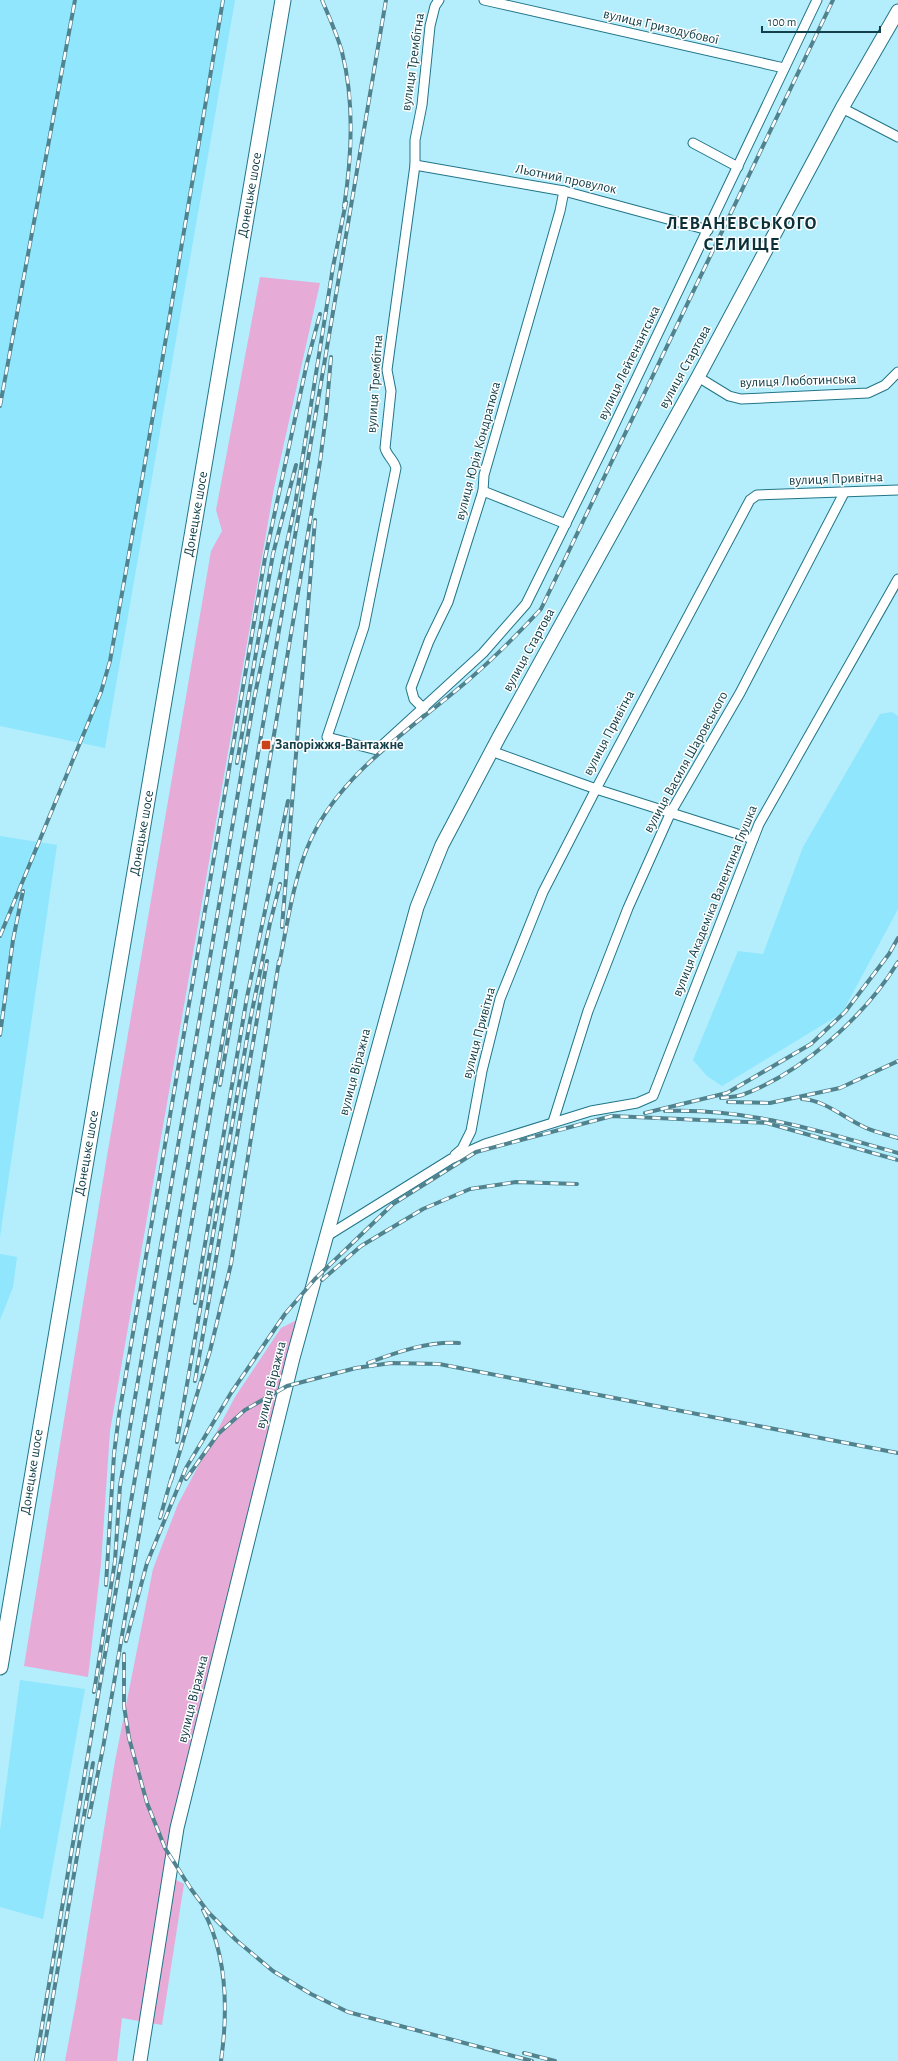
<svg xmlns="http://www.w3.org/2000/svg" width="898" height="2061" font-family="'Alegreya Sans',sans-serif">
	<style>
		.built { fill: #8fe6fd }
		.green { fill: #e6abd7 }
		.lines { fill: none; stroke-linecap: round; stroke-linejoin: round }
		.minor-casing { stroke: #217588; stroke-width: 11 }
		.secondary-casing { stroke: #217588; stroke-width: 15 }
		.primary-casing { stroke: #217588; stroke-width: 17 }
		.minor { stroke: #fff; stroke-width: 9 }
		.secondary { stroke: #fff; stroke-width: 13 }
		.primary { stroke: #fff; stroke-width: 15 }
		.rail-casing { stroke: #51838f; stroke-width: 4 }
		.rail { stroke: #fff; stroke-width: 2.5; stroke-dasharray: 8; stroke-linecap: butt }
		.poi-dot { fill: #cb4219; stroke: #fff; stroke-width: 1.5 }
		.labels { text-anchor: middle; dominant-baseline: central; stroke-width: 3; stroke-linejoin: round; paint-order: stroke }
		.street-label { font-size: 14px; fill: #13404a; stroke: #fff }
		.poi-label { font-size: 14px; font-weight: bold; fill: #13404a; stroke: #fff; text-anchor: start }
		.district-label { font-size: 18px; font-weight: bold; letter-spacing: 1px; fill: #0d2f37; stroke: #fff }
	</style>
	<rect width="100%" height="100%" fill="#b4edfc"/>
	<!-- built -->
	<g class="built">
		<path d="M0,0H235L105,748L0,726Z"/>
		<path d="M892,712L898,716V909L842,1013L722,1086L707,1076L693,1060L738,951L763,954L803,847L880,714Z"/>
		<path d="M0,836L57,845L0,1237Z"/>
		<path d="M0,1254L17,1257L13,1287L0,1320Z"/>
		<path d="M20,1680L85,1689L43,1919L0,1907V1831Z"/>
	</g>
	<!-- green -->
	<g class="green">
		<path d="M260,277L320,283L274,488L110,1431L101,1564L88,1677L24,1666L107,1156L211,551L222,531L216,510Z"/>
		<path d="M297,1320L170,1877L184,1884L162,2025L122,2018L117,2061H65L77,1997L115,1761L153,1569L178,1504L235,1397L281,1328Z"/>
	</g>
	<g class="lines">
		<defs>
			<g id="minor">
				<path d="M439,0L435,6L430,26L422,105L415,140V165L387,370L391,391L385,448C387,456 394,460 396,468L364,627L327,737L377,750L483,653L526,604L609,436L817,0"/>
				<path d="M484,0L784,68"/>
				<path d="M842,108L898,137"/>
				<path d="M693,143L738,167"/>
				<path d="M415,165L564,191L708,230"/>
				<path d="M698,377L729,396L741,399L868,393L885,385L898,372"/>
				<path d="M483,491L566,524"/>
				<path d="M424,709L414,699L411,688L429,641L448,602L483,491L484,475L560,211L564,191"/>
				<path d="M491,751L596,789L753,839"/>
				<path d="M553,1122L588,1011L628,908L671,812L740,693L844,493"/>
				<path d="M455,1155L462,1149L471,1131L482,1071L500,999L543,892L596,789L750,500L757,495L898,490"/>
				<path d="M327,1236L451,1159L485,1144L591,1111L637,1103L653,1096L759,824L898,579"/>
			</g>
			<path id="secondary" d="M140,2061L177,1828L293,1358L417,907L442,845L499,737L698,377L842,108L898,11"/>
			<path id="primary" d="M0,1667L283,0"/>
		</defs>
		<!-- minor casing -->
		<use href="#minor" class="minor-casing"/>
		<!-- secondary casing -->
		<use href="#secondary" class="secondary-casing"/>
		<!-- primary casing -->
		<use href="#primary" class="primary-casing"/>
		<!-- minor -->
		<use href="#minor" class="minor"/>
		<!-- secondary -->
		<use href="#secondary" class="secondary"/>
		<!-- primary -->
		<use href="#primary" class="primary"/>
		<defs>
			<g id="rail">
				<path d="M322,0C329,17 337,34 342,52C355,103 352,156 344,207"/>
				<path d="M0,406L75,0"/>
				<path d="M237,763L273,554L296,465"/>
				<path d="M282,927L315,520"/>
				<path d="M0,936L101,692L110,661L141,486L223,0"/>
				<path d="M279,965C287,926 294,875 311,839C342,772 411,729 465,683C492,660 517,635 541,609L833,0"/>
				<path d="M0,1035L13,940L23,891"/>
				<path d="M220,1085L236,991"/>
				<path d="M721,1098C727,1097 735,1097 742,1095C802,1073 865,1016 898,962"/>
				<path d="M802,1099C824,1100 843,1117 862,1126C873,1132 886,1134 898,1138"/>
				<path d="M728,1102L770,1103L840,1088L898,1061"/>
				<path d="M665,1111C748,1108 819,1131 898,1153"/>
				<path d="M645,1113L727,1093L811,1044L845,1012L889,954L898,938"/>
				<path d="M322,1280L361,1246L423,1209L470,1189L516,1182L577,1184"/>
				<path d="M195,1303L247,997L288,801"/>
				<path d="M368,1363C397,1352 429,1341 459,1343"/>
				<path d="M195,1381L267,961"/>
				<path d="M177,1442L250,1021L270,923L280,884"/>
				<path d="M186,1479L218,1434L245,1410L287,1386L356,1368L391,1363L439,1364L898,1453"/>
				<path d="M171,1481L210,1351L231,1264L279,961"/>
				<path d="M160,1518L172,1476"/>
				<path d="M106,1585L114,1454L119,1415L265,558L307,363L320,314"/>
				<path d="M126,1641L147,1563L186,1468L231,1393L285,1314L315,1279L393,1204L476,1152L612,1116L767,1123L898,1160"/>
				<path d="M124,1654V1706L129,1738L147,1803L165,1848L191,1889L208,1912L236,1940L273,1971L311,1994L348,2012L532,2061"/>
				<path d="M94,1692L115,1561L120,1486L254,699L295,505L333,267L346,202"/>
				<path d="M89,1817L103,1748L320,462L326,415L331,357"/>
				<path d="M203,1910C228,1956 228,2011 221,2061"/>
				<path d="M524,2053L555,2061"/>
				<path d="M36,2061L386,0"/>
				<path d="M42,2061L93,1763"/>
			</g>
		</defs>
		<!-- rail casing -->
		<use href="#rail" class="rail-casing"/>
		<!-- rail -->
		<use href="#rail" class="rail"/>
	</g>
	<!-- markers -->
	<rect class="poi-dot" x="261" y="740" width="10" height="10" rx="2"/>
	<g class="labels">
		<!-- street labels -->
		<g class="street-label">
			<text transform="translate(661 27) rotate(13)">вулиця Гризодубової</text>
			<text transform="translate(413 62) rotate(-82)">вулиця Трембітна</text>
			<text transform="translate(566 179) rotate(12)">Льотний провулок</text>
			<text transform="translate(250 195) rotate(-80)">Донецьке шосе</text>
			<text transform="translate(629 363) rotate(-64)">вулиця Лейтенантська</text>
			<text transform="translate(685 367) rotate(-61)">вулиця Стартова</text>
			<text transform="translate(798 381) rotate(-2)">вулиця Люботинська</text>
			<text transform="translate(375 384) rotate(-86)">вулиця Трембітна</text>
			<text transform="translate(478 451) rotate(-75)">вулиця Юрія Кондратюка</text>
			<text transform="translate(836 479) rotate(-2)">вулиця Привітна</text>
			<text transform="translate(196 514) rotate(-80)">Донецьке шосе</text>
			<text transform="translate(529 650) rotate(-61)">вулиця Стартова</text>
			<text transform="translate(609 733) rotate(-62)">вулиця Привітна</text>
			<text transform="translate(686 762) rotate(-61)">вулиця Василя Шаровського</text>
			<text transform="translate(142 833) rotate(-80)">Донецьке шосе</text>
			<text transform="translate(715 901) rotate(-68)">вулиця Академіка Валентина Глушка</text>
			<text transform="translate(479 1033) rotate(-75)">вулиця Привітна</text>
			<text transform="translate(355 1072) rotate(-75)">вулиця Віражна</text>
			<text transform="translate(87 1153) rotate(-80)">Донецьке шосе</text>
			<text transform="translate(271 1385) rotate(-76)">вулиця Віражна</text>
			<text transform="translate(32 1472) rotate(-81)">Донецьке шосе</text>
			<text transform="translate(193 1699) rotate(-76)">вулиця Віражна</text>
		</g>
		<!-- poi labels -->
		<g class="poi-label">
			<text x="275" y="745">Запоріжжя-Вантажне</text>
		</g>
		<!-- district labels -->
		<g class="district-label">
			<text x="742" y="224">ЛЕВАНЕВСЬКОГО<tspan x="742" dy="21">СЕЛИЩЕ</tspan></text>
		</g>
	</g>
	<!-- scale -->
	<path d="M762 26v6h118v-6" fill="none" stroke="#13404a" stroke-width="2"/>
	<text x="768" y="26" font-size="12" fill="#13404a" stroke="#ffffff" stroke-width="3" paint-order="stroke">100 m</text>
</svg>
